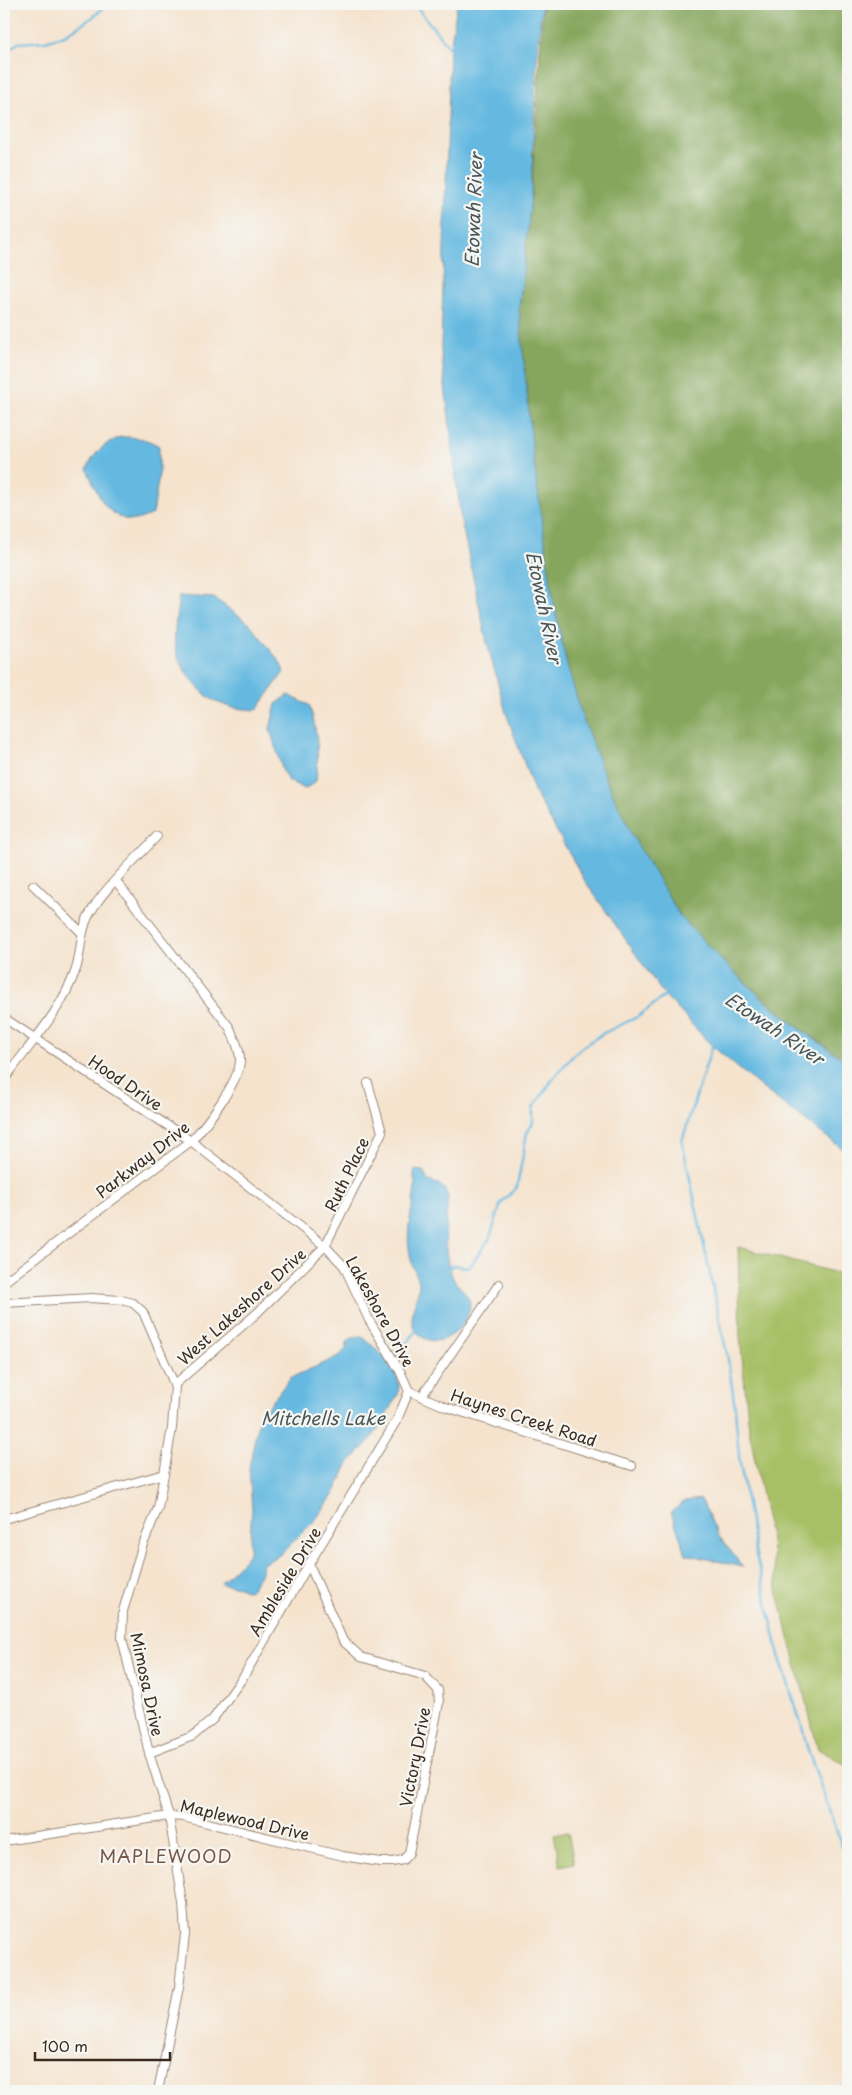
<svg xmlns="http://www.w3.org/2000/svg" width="852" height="2095" font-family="'Playpen Sans',sans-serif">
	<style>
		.green { fill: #a7c066; stroke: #717542 }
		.forest { fill: #85a65b; stroke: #60683c }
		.water { fill: #65b9e1; stroke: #507280 }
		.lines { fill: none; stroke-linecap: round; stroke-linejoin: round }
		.stream { stroke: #65b9e1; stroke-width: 2.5 }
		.minor-casing { stroke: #988676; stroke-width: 10 }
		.secondary-casing { stroke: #988676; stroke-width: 14 }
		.minor { stroke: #fff; stroke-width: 8 }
		.secondary { stroke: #fff; stroke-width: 11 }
		.labels { text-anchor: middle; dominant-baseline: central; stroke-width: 4.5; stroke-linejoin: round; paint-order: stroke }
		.street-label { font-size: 16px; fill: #3b2a1e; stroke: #f6f6f2 }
		.water-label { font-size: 18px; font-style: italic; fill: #485558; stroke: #f6f6f2 }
		.neighbourhood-label { font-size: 18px; letter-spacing: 1px; fill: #785648; stroke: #f6f6f2 }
	</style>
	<rect width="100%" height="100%" fill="#f6f6f2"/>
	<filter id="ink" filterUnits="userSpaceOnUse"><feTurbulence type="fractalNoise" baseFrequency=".02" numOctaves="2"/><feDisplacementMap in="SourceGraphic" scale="10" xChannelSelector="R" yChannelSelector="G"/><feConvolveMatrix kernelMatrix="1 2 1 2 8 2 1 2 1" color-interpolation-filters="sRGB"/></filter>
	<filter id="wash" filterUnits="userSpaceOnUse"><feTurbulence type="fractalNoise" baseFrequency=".0096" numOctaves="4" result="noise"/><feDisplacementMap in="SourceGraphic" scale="20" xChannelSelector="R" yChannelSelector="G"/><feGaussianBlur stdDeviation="1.12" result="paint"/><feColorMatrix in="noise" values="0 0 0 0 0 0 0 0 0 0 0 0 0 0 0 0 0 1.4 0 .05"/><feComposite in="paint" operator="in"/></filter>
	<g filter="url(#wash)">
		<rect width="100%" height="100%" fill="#f5e3ce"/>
		<!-- green -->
		<g class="green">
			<path d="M738,1247L848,1276V1766L818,1749L777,1590L771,1542L749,1429L740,1336Z"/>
			<path d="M568,1832L574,1863L560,1866L554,1835Z"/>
		</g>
		<!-- forest -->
		<path class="forest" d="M543,4H848V1061L795,1025L727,966L680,916L633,837L607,782L583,719L566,661L553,599L533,456L519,310L531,197Z"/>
		<!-- water -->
		<g class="water">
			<path d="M457,4H542L536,70L531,197L519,310L533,456L553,599L566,661L583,719L607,782L633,837L680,916L719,958L764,1000L795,1025L848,1063V1153L762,1088L712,1046L662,992L585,881L535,793L506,713L487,643L461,520L441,351L450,50Z"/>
			<path d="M121,437C135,437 146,438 159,446V474L153,514C147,516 137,521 131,520C104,518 96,489 87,469C95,452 103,444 121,437Z"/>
			<path d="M179,596L214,598L250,624L280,662L284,672L257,710C242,709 228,708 215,701C202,695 183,671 178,657C171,639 177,615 179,596Z"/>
			<path d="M288,695L309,705C318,729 319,756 316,781L305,789L289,781L283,772L270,729L276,704Z"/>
			<path d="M415,1170L423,1171L428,1181C439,1184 444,1185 448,1197C446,1224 442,1250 452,1276C456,1287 470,1292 470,1304C470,1326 440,1353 420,1335C404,1321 417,1302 419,1285C419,1278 415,1273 413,1267C411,1261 410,1255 409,1248C406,1227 413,1208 415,1188C416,1181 412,1177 415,1170Z"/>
			<path d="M358,1336L364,1338L389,1361L396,1373L399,1385L398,1395L372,1438L349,1463L334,1494L316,1519L281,1554L263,1564L260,1575L250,1590L247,1591L239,1587L222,1584L221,1582L245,1559L249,1553L252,1508L249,1468L257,1427L262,1415L290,1378L338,1357L346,1349L347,1342L352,1338Z"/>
			<path d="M701,1499L718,1535L743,1567L686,1554L671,1512L685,1501Z"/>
		</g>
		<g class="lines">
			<!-- stream -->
			<g class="stream">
				<path d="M418,4L419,10L451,50"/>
				<path d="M4,53L18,43L45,41L65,35L93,17L108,4"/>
				<path d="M712,1046L682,1141L728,1359L735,1408L739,1457L755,1550L779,1655L803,1730L807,1747L843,1849L848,1854"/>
				<path d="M449,1270L452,1265L469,1267L490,1238L501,1203L517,1187L527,1133L533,1123V1108L553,1079L575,1053L585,1045L602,1034L639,1016L666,995"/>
				<path d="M389,1361L411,1338L416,1331"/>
			</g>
		</g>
	</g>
	<g filter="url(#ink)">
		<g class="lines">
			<defs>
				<g id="minor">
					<path d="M33,885L81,932"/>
					<path d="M4,1018L191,1141L325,1246L344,1266L369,1320L400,1371L409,1391"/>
					<path d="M4,1080C29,1045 60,1013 75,972C82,954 79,935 88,917C103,888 135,861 157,836"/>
					<path d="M4,1282L191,1141C206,1125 238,1083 240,1062C241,1050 234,1039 230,1028L116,881"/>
					<path d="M4,1303L91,1298L121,1300L133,1303L143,1312L175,1386L172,1428L158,1508L142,1547L123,1611L122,1638L149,1753L169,1816L183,1903L185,1934L179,1987L158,2091"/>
					<path d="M174,1385L256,1314L325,1246L382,1132L368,1083"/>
					<path d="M409,1391L446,1407L632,1466"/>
					<path d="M422,1396L499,1284"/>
					<path d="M4,1519L164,1474"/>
					<path d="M149,1753L193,1736L213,1719L244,1676L309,1564L397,1420L409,1391"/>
					<path d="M4,1841L169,1816L183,1817L343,1856L380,1862H392L403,1860L409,1853L439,1703L438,1690L425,1676L361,1657L343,1641L309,1564"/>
				</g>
				<path id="secondary" d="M837,2091L848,2089"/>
			</defs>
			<!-- minor casing -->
			<use href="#minor" class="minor-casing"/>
			<!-- secondary casing -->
			<use href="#secondary" class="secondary-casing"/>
			<!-- minor -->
			<use href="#minor" class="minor"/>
			<!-- secondary -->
			<use href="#secondary" class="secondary"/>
		</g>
	</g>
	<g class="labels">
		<!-- street labels -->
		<g class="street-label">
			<text transform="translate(126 1082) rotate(34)">Hood Drive</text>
			<text transform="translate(142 1159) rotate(-38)">Parkway Drive</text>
			<text transform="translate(346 1174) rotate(-64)">Ruth Place</text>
			<text transform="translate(241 1306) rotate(-42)">West Lakeshore Drive</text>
			<text transform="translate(381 1311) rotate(61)">Lakeshore Drive</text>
			<text transform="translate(524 1417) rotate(18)">Haynes Creek Road</text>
			<text transform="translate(284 1581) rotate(-59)">Ambleside Drive</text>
			<text transform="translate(148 1684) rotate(78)">Mimosa Drive</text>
			<text transform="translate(414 1757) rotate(-79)">Victory Drive</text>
			<text transform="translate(245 1819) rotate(13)">Maplewood Drive</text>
		</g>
		<!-- water labels -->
		<g class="water-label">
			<text transform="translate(473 210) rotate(-88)">Etowah River</text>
			<text transform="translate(545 607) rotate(78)">Etowah River</text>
			<text transform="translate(775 1028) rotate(34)">Etowah River</text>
			<text x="323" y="1417">Mitchells Lake</text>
		</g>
		<!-- neighbourhood labels -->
		<g class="neighbourhood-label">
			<text x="166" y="1855">MAPLEWOOD</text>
		</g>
	</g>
	<!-- margin -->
	<rect width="852" height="2095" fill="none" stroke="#f6f6f2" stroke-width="20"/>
	<!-- scale -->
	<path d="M35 2052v8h135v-8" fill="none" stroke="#3b2a1e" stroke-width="2.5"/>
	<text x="42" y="2052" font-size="15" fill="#3b2a1e" stroke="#f6f6f2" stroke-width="4" paint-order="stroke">100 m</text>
</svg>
